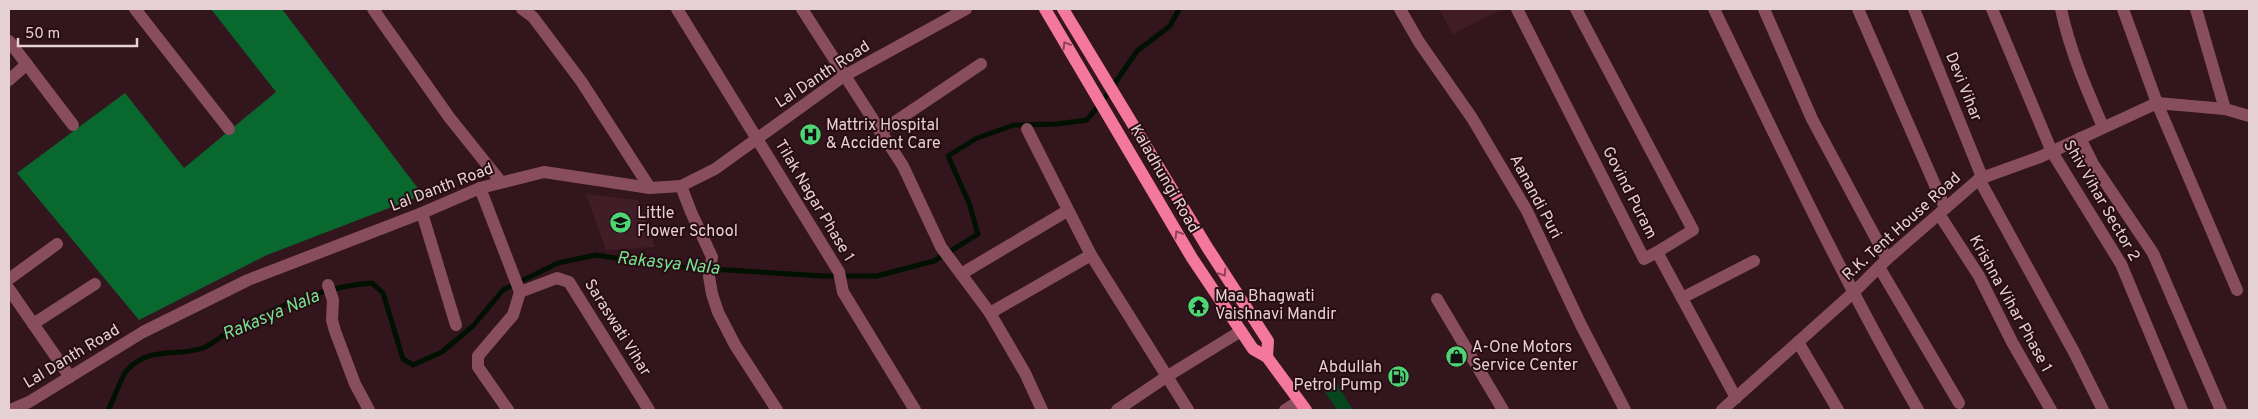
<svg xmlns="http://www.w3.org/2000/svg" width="2258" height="419" font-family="Overpass,sans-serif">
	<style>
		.built { fill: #401d27 }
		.green { fill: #05461d }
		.forest { fill: #09682e }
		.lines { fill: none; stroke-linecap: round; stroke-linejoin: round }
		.stream { stroke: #001102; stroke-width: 5 }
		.minor { stroke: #894e5d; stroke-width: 12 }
		.tertiary { stroke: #894e5d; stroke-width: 12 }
		.primary { stroke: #f4789b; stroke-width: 12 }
		.oneway { stroke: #8e4258 }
		.labels { text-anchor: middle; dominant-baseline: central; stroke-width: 4; stroke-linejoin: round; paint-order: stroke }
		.street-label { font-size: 16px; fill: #e5d0d4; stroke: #280c14 }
		.poi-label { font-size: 16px; fill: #e5d0d4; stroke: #280c14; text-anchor: start }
		.water-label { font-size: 18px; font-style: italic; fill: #76e28f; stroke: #280c14 }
	</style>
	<rect width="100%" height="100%" fill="#32151d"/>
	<!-- built -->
	<g class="built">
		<path d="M1439,9H1502L1453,34Z"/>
		<path d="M586,194L638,200L655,247L606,250Z"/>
	</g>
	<!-- green -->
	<path class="green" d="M1336,382L1353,410H1337L1323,389Z"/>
	<!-- forest -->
	<path class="forest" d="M211,9H282L423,195L267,255L139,320L17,173L125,93L184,168L276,92Z"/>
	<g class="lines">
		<!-- stream -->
		<path class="stream" d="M108,410C114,400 121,376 128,369C151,346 177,357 203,348C214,344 224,333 235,328C277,307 325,286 372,283L383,293L403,359L413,365L442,352L473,326L503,290L558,263L596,255L665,266L823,276H877L934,261L978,234L969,203L948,156L977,138L1014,125L1057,124L1087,120L1106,96L1137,51L1170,26L1179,9"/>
		<!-- minor -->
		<g class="minor">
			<path d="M135,9L229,129"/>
			<path d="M373,9L449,117L501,182"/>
			<path d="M522,9L533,17L581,81L650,188"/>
			<path d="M677,9L839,272L843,292L915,410"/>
			<path d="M802,9L903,166L941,247L990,313L1025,373L1042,410"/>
			<path d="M1400,9L1419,42L1472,118L1527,211L1581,325L1625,410"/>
			<path d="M1517,9L1644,259L1657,252L1736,398"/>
			<path d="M1576,9L1693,230L1657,252"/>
			<path d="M1714,9C1779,144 1843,280 1918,410"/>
			<path d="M1764,9L1812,119L1887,259"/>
			<path d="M1858,9L1945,208"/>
			<path d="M1914,9L1982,177"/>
			<path d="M1992,9L2052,152L2121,264L2182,410"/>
			<path d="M2061,9C2070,51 2086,88 2103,127"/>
			<path d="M2123,9L2157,103L2237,290"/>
			<path d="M2196,9L2225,109"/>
			<path d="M9,41L73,125"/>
			<path d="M9,80L27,64"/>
			<path d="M1027,129L1091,255L1188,410"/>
			<path d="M880,132L981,64"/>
			<path d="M2080,138L2093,164L2153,253L2221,410"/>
			<path d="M1979,179L2074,352L2103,410"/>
			<path d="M681,186L691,212L712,257L709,276L712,294L718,312L735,345L777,410"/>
			<path d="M480,188L520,292"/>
			<path d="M422,213L456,325"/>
			<path d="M1939,214L1979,276L2012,342L2051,410"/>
			<path d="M1879,267L1959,403"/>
			<path d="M961,274L1067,211"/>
			<path d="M9,279L57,244"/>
			<path d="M328,285L333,300L332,320L335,331L355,384L369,410"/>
			<path d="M9,289L70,377"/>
			<path d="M520,292L557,278L569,282L649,410"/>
			<path d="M1682,298L1754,261"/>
			<path d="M1437,299L1503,410"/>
			<path d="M990,313L1091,255"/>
			<path d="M33,324L95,284"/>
			<path d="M1798,342L1838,410"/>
			<path d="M508,410L478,367V356L513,315L520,292"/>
			<path d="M1117,410L1166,377L1241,331"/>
			<path d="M1285,410L1299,401"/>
			<path d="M1722,410L1854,292L1887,259L1979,179L2040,157L2157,103L2225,109L2249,116"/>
		</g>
		<!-- tertiary -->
		<path class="tertiary" d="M10,410L29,402L143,332L248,280L422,213L480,188L544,172L650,188L681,186L715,169L844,76L966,9"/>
		<!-- primary -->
		<g class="primary">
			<path d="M1045,9L1192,258L1253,349L1267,357L1306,410"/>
			<path d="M1063,9L1207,247L1268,341L1267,357"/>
		</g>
	</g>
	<!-- one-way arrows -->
	<defs><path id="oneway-chevron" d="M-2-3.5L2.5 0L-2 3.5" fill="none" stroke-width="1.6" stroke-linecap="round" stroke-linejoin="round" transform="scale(1.25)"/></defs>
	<g class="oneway">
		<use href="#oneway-chevron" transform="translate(1066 45) rotate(-121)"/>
		<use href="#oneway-chevron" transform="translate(1178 234) rotate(-121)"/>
		<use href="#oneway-chevron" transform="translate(1223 273) rotate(57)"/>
	</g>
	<!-- icons -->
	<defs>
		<symbol id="hospital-disc" viewBox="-11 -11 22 22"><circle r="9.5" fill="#4ed675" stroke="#280c14"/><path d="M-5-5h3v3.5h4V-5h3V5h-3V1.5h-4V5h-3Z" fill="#111"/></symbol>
		<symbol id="school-disc" viewBox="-11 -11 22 22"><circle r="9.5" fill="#4ed675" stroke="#280c14"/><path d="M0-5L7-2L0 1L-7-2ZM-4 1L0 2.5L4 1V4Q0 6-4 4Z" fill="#111"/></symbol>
		<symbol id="temple-disc" viewBox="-11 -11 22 22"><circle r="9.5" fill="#4ed675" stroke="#280c14"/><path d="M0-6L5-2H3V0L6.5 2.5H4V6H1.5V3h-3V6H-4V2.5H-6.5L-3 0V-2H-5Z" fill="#111"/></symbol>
		<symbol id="shop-disc" viewBox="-11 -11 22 22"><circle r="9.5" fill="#4ed675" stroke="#280c14"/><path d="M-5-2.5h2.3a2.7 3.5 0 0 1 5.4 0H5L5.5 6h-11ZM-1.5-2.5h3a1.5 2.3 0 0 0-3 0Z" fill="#111"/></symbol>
		<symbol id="fuel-disc" viewBox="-11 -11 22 22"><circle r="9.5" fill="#4ed675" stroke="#280c14"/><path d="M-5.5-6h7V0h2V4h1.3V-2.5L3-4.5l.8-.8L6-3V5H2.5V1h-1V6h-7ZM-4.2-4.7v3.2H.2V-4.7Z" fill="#111"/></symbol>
	</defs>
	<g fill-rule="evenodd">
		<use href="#hospital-disc" x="798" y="122" width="25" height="25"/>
		<use href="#school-disc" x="608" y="210" width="25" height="25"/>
		<use href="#temple-disc" x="1186" y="294" width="25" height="25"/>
		<use href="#shop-disc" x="1444" y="344" width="25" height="25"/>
		<use href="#fuel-disc" x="1386" y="364" width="25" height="25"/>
	</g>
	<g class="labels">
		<!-- street labels -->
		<g class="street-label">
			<text transform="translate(823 75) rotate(-33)">Lal Danth Road</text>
			<text transform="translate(1963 87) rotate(68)">Devi Vihar</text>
			<text transform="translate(1164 179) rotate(60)">Kaladhungi Road</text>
			<text transform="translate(442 188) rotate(-21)">Lal Danth Road</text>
			<text transform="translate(1629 193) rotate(63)">Govind Puram</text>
			<text transform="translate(1535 197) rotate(62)">Aanandi Puri</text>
			<text transform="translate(814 201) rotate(59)">Tilak Nagar Phase 1</text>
			<text transform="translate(2101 201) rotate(60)">Shiv Vihar Sector 2</text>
			<text transform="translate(1902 227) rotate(-42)">R.K. Tent House Road</text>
			<text transform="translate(2010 304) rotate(61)">Krishna Vihar Phase 1</text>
			<text transform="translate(617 328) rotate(58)">Saraswati Vihar</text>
			<text transform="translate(72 357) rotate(-31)">Lal Danth Road</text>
		</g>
		<!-- poi labels -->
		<g class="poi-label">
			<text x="826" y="126">Mattrix Hospital<tspan x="826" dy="18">&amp; Accident Care</tspan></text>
			<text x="637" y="214">Little<tspan x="637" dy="18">Flower School</tspan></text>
			<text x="1215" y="297">Maa Bhagwati<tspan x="1215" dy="18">Vaishnavi Mandir</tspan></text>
			<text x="1472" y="348">A-One Motors<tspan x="1472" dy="18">Service Center</tspan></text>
			<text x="1382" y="368" text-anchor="end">Abdullah<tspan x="1382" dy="18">Petrol Pump</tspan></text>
		</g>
		<!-- water labels -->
		<g class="water-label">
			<text transform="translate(668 264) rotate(6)">Rakasya Nala</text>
			<text transform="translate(271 316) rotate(-23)">Rakasya Nala</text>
		</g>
	</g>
	<!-- border -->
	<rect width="2258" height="419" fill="none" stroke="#e5d0d4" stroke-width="20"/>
	<!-- scale -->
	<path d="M18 38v8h119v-8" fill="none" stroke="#e5d0d4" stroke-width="2.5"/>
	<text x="25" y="38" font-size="15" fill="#e5d0d4" stroke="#280c14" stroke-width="4" paint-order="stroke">50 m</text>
</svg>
